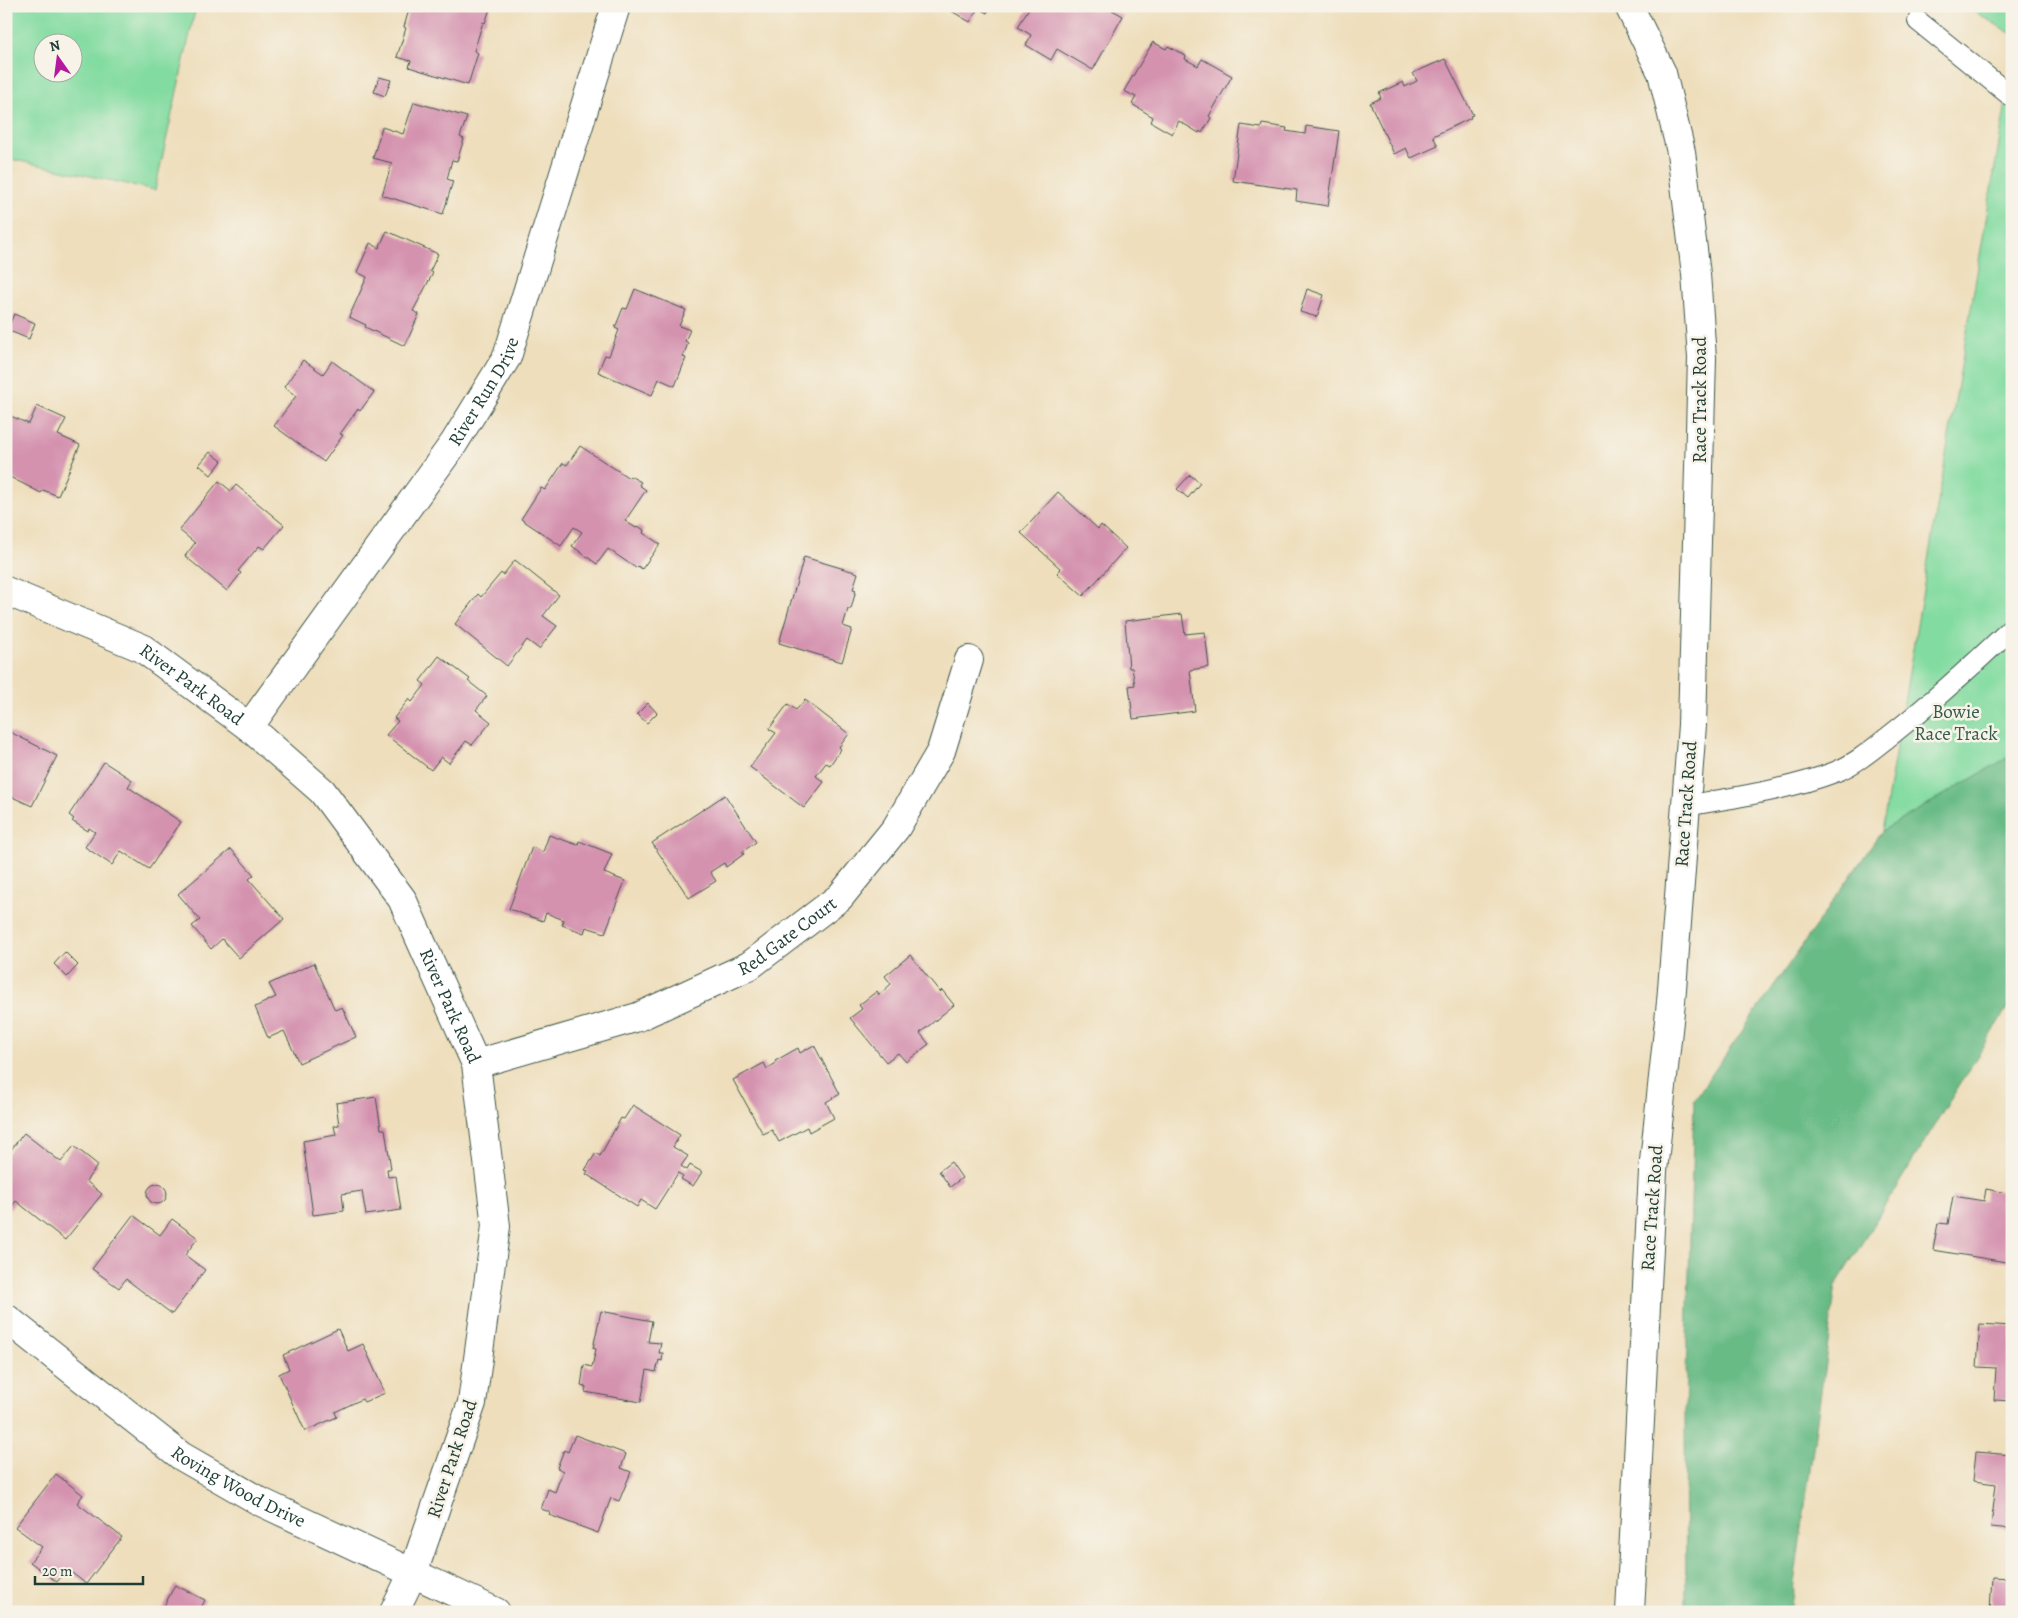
<svg xmlns="http://www.w3.org/2000/svg" width="2018" height="1618" font-family="Alegreya,serif">
	<style>
		.green { fill: #82dba0; stroke: #508c6a; fill-rule: evenodd }
		.forest { fill: #69bb86; stroke: #447c5d }
		.building { fill: #d492af }
		.lines { fill: none; stroke-linecap: round; stroke-linejoin: round }
		.service-casing { stroke: #3e5548; stroke-width: 22 }
		.minor-casing { stroke: #3e5548; stroke-width: 30 }
		.tertiary-casing { stroke: #3e5548; stroke-width: 30 }
		.service { stroke: #fff; stroke-width: 20 }
		.minor { stroke: #fff; stroke-width: 28 }
		.tertiary { stroke: #fff; stroke-width: 28 }
		.labels { text-anchor: middle; dominant-baseline: central; stroke-width: 5; stroke-linejoin: round; paint-order: stroke }
		.street-label { font-size: 19px; fill: #1f3d34; stroke: #f7f3e8 }
		.park-label { font-size: 19px; fill: #335d4a; stroke: #f7f3e8 }
	</style>
	<rect width="100%" height="100%" fill="#f7f3e8"/>
	<filter id="ink" filterUnits="userSpaceOnUse"><feTurbulence type="fractalNoise" baseFrequency=".02" numOctaves="2"/><feDisplacementMap in="SourceGraphic" scale="10" xChannelSelector="R" yChannelSelector="G"/><feConvolveMatrix kernelMatrix="1 2 1 2 8 2 1 2 1" color-interpolation-filters="sRGB"/></filter>
	<filter id="wash" filterUnits="userSpaceOnUse"><feTurbulence type="fractalNoise" baseFrequency=".0096" numOctaves="4" result="noise"/><feDisplacementMap in="SourceGraphic" scale="20" xChannelSelector="R" yChannelSelector="G"/><feGaussianBlur stdDeviation="1.12" result="paint"/><feColorMatrix in="noise" values="0 0 0 0 0 0 0 0 0 0 0 0 0 0 0 0 0 1.4 0 .05"/><feComposite in="paint" operator="in"/></filter>
	<g filter="url(#wash)">
		<rect width="100%" height="100%" fill="#eedebc"/>
		<!-- green -->
		<g class="green">
			<path d="M6,6H196L155,190L6,158ZM42,42H72V72H42Z"/>
			<path d="M1965,6H2012V34Z"/>
			<path d="M2012,67V755L1882,831Z"/>
		</g>
		<!-- forest -->
		<path class="forest" d="M2012,755V1000L1836,1285L1790,1612H1686L1685,1411L1694,1100L1882,831Z"/>
		<g id="blocks">
			<!-- building -->
			<g class="building">
				<path d="M410,6H491L485,23L483,22L474,51L478,53L468,85L409,67L411,61L397,57L406,28L404,27Z"/>
				<path d="M943,6H991L987,13L978,8L970,22Z"/>
				<path d="M1030,6H1105L1123,16L1093,70L1057,49L1051,60L1026,45L1031,35L1018,27Z"/>
				<path d="M1153,42L1166,49L1168,46L1186,56L1185,59L1198,66L1202,59L1232,76L1209,116L1211,118L1202,133L1200,131L1199,133L1179,121L1172,134L1151,122L1153,117L1132,104L1136,97L1124,91Z"/>
				<path d="M1445,59L1473,115L1470,116L1471,118L1433,136L1438,146L1411,158L1406,148L1394,154L1370,103L1381,98L1379,93L1403,82L1405,87L1417,81L1413,73Z"/>
				<path d="M379,77L391,80L385,96L374,92Z"/>
				<path d="M414,102L467,117L460,137L464,139L457,161L452,160L447,179L453,181L443,214L382,195L392,163L373,158L382,127L403,134Z"/>
				<path d="M1262,124L1287,128L1286,131L1305,134L1306,126L1339,131L1328,206L1296,201L1297,190L1233,181L1241,125L1261,128Z"/>
				<path d="M387,231L438,254L430,271L433,273L413,311L419,314L405,346L365,327L366,325L349,317L367,277L357,272L370,243L379,248Z"/>
				<path d="M635,289L686,310L679,326L690,330L685,341L688,343L683,357L686,358L675,386L659,379L652,395L598,372L605,355L609,356L619,330L615,328L623,308L627,309Z"/>
				<path d="M1307,289L1324,295L1317,317L1300,312Z"/>
				<path d="M14,314L35,323L29,339L7,330Z"/>
				<path d="M303,360L323,374L332,361L374,392L360,411L358,409L340,434L343,435L324,462L274,426L296,396L284,387Z"/>
				<path d="M37,406L66,419L58,435L80,445L58,496L43,490L41,493L6,475V414L29,424Z"/>
				<path d="M580,446L629,478L630,476L641,482L639,485L646,490L625,521L636,528L638,526L644,530L643,533L660,544L642,569L638,566L636,568L608,549L597,564L572,546L582,532L574,527L561,546L521,519L541,488L545,490L563,463L567,465Z"/>
				<path d="M210,452L222,461L211,475L199,465Z"/>
				<path d="M1190,475L1200,483L1188,498L1177,489Z"/>
				<path d="M219,481L231,491L236,485L284,525L264,549L259,546L238,571L241,573L227,591L185,556L195,543L179,530Z"/>
				<path d="M1058,492L1098,529L1101,525L1126,548L1083,596L1057,573L1061,569L1021,533Z"/>
				<path d="M804,557L858,573L853,589L856,590L851,609H848L843,626L852,629L842,662L779,643Z"/>
				<path d="M515,560L559,595L543,616L557,626L539,649L527,640L507,666L455,624L478,594L481,597L501,573L503,575Z"/>
				<path d="M1182,614L1185,634L1205,632L1209,667L1190,670L1195,711L1133,719L1129,686L1135,685L1132,668H1129L1125,621Z"/>
				<path d="M439,656L470,679L468,681L487,696L476,710L491,722L472,745L466,741L449,763L441,757L431,770L386,735L398,721L394,718L409,699L412,702L425,685L420,681Z"/>
				<path d="M805,700L849,734L839,747L841,749L830,765L826,763L816,776L824,782L804,808L750,767L776,733L769,729L788,704L796,710Z"/>
				<path d="M648,703L657,713L647,723L637,714Z"/>
				<path d="M6,730L57,756L32,806L10,796L6,803Z"/>
				<path d="M104,762L132,780L128,787L181,822L149,869L121,851L112,865L85,847L95,832L89,828L88,831L72,821L74,819L69,815Z"/>
				<path d="M725,795L756,842L742,852L744,854L726,867L724,863L710,872L716,881L689,898L652,843Z"/>
				<path d="M549,835L578,845L579,841L612,854L604,873L625,881L605,933L586,927L584,933L562,925L564,920L546,913L543,921L509,909L532,847L543,852Z"/>
				<path d="M231,849L254,875L249,879L284,919L239,958L222,939L211,949L192,926L200,920L178,894Z"/>
				<path d="M65,952L78,965L67,977L54,964Z"/>
				<path d="M910,955L940,992L942,990L954,1005L920,1033L929,1044L906,1062L898,1053L886,1062L850,1018L862,1009L859,1005L877,991L879,995L891,984L885,976Z"/>
				<path d="M314,963L335,1010L342,1007L356,1037L299,1063L284,1031L268,1038L255,1007L276,997L269,984Z"/>
				<path d="M814,1045L840,1094L826,1102L834,1118L809,1132L807,1127L779,1142L772,1130L763,1134L733,1080L764,1063L767,1069L776,1063L775,1061L798,1048L800,1053Z"/>
				<path d="M376,1097L381,1129H385L391,1169H387L388,1177L396,1176L401,1210L366,1215L362,1191L342,1194L344,1211L313,1215L303,1141L336,1135L334,1126L339,1125L336,1103Z"/>
				<path d="M633,1105L680,1135L673,1147L688,1156L681,1166L687,1170L690,1165L702,1172L693,1186L681,1179L683,1176L678,1173L655,1209L641,1200L637,1207L586,1174L588,1171L585,1170L596,1153L600,1156L621,1118L624,1119Z"/>
				<path d="M24,1133L61,1162L74,1146L98,1165L86,1181L102,1194L65,1240L16,1201L10,1209L6,1206V1156Z"/>
				<path d="M951,1162L962,1178L950,1187L939,1171Z"/>
				<circle cx="157" cy="1194" r="10"/>
				<path d="M1986,1189L2012,1194V1263L1933,1250L1938,1223L1948,1224L1953,1196L1984,1201Z"/>
				<path d="M133,1215L160,1235L172,1219L198,1238L185,1255L205,1270L172,1314L126,1279L119,1288L92,1269Z"/>
				<path d="M601,1311L652,1321L648,1342L661,1343L659,1353H663L662,1361L659,1360L656,1372L647,1370L641,1402L585,1392L586,1387L581,1386L584,1365L592,1367L596,1349L593,1348Z"/>
				<path d="M1980,1324L2012,1326V1401L1994,1400L1996,1368L1977,1367Z"/>
				<path d="M338,1329L348,1351L363,1344L385,1393L364,1402L362,1399L335,1412L337,1417L305,1431L279,1374L289,1369L283,1355Z"/>
				<path d="M575,1435L626,1454L621,1468L631,1472L619,1501L611,1498L598,1533L549,1515L550,1512L541,1509L548,1489L555,1492L563,1471L557,1468L564,1450L568,1452Z"/>
				<path d="M1976,1452L2012,1455V1529L1991,1527L1996,1484L1973,1481Z"/>
				<path d="M56,1474L83,1495L77,1503L122,1537L86,1584L67,1569L57,1582L30,1562L42,1547L15,1527Z"/>
				<path d="M1992,1577L2012,1578V1612H1990Z"/>
				<path d="M175,1585L205,1600L201,1608L208,1612H161Z"/>
			</g>
		</g>
	</g>
	<g filter="url(#ink)">
		<use href="#blocks" fill-opacity="0" stroke="#3e5548" stroke-width="1"/>
		<g class="lines">
			<defs>
				<g id="service">
					<path d="M1918,21L2012,97"/>
					<path d="M1686,806C1735,797 1788,790 1835,772C1856,764 1874,748 1892,734C1934,701 1973,665 2012,628"/>
				</g>
				<g id="minor">
					<path id="s1" d="M6,591L142,648L249,727L322,791L402,899L476,1064L496,1226L472,1403L413,1573L394,1612"/>
					<path id="s2" d="M249,727L454,443L507,357L616,6"/>
					<path id="s3" d="M476,1064L638,1017L749,966L840,897L896,828L941,751L969,660"/>
					<path id="s4" d="M6,1318L181,1456L261,1502L496,1612"/>
				</g>
				<path id="tertiary" d="M1629,6L1662,73L1681,152L1696,274L1702,358L1692,725L1671,1002L1653,1171L1630,1612"/>
			</defs>
			<!-- service casing -->
			<use href="#service" class="service-casing"/>
			<!-- minor casing -->
			<use href="#minor" class="minor-casing"/>
			<!-- tertiary casing -->
			<use href="#tertiary" class="tertiary-casing"/>
			<!-- service -->
			<use href="#service" class="service"/>
			<!-- minor -->
			<use href="#minor" class="minor"/>
			<!-- tertiary -->
			<use href="#tertiary" class="tertiary"/>
		</g>
	</g>
	<g class="labels">
		<!-- street labels -->
		<g class="street-label">
			<text stroke="none"><textPath href="#s2" startOffset="410">River Run Drive</textPath></text>
			<text transform="translate(1700 400) rotate(-90)">Race Track Road</text>
			<text stroke="none"><textPath href="#s1" startOffset="209">River Park Road</textPath></text>
			<text transform="translate(1686 804) rotate(-86)">Race Track Road</text>
			<text stroke="none"><textPath href="#s3" startOffset="339">Red Gate Court</textPath></text>
			<text stroke="none"><textPath href="#s1" startOffset="629">River Park Road</textPath></text>
			<text transform="translate(1652 1208) rotate(-86)">Race Track Road</text>
			<text transform="translate(452 1459) rotate(-72)">River Park Road</text>
			<text stroke="none"><textPath href="#s4" startOffset="288">Roving Wood Drive</textPath></text>
		</g>
		<!-- park labels -->
		<g class="park-label">
			<text x="1956" y="712">Bowie<tspan x="1956" dy="22">Race Track</tspan></text>
		</g>
	</g>
	<!-- margin -->
	<rect width="2018" height="1618" fill="none" stroke="#f7f3e8" stroke-width="25"/>
	<!-- north arrow -->
	<g transform="translate(58 58) rotate(346)"><circle r="24" fill="#f7f3e8" stroke="#a1aaa0"/>
	<path d="M0-4L9 19L0 12L-9 19Z" fill="#b5179e"/>
	<text y="-8" font-size="14" font-weight="bold" text-anchor="middle" fill="#1f3d34">N</text>
	</g>
	<!-- scale -->
	<path d="M35 1576v8h108v-8" fill="none" stroke="#1f3d34" stroke-width="2.5"/>
	<text x="42" y="1576" font-size="15" fill="#1f3d34" stroke="#f7f3e8" stroke-width="4" paint-order="stroke">20 m</text>
</svg>
